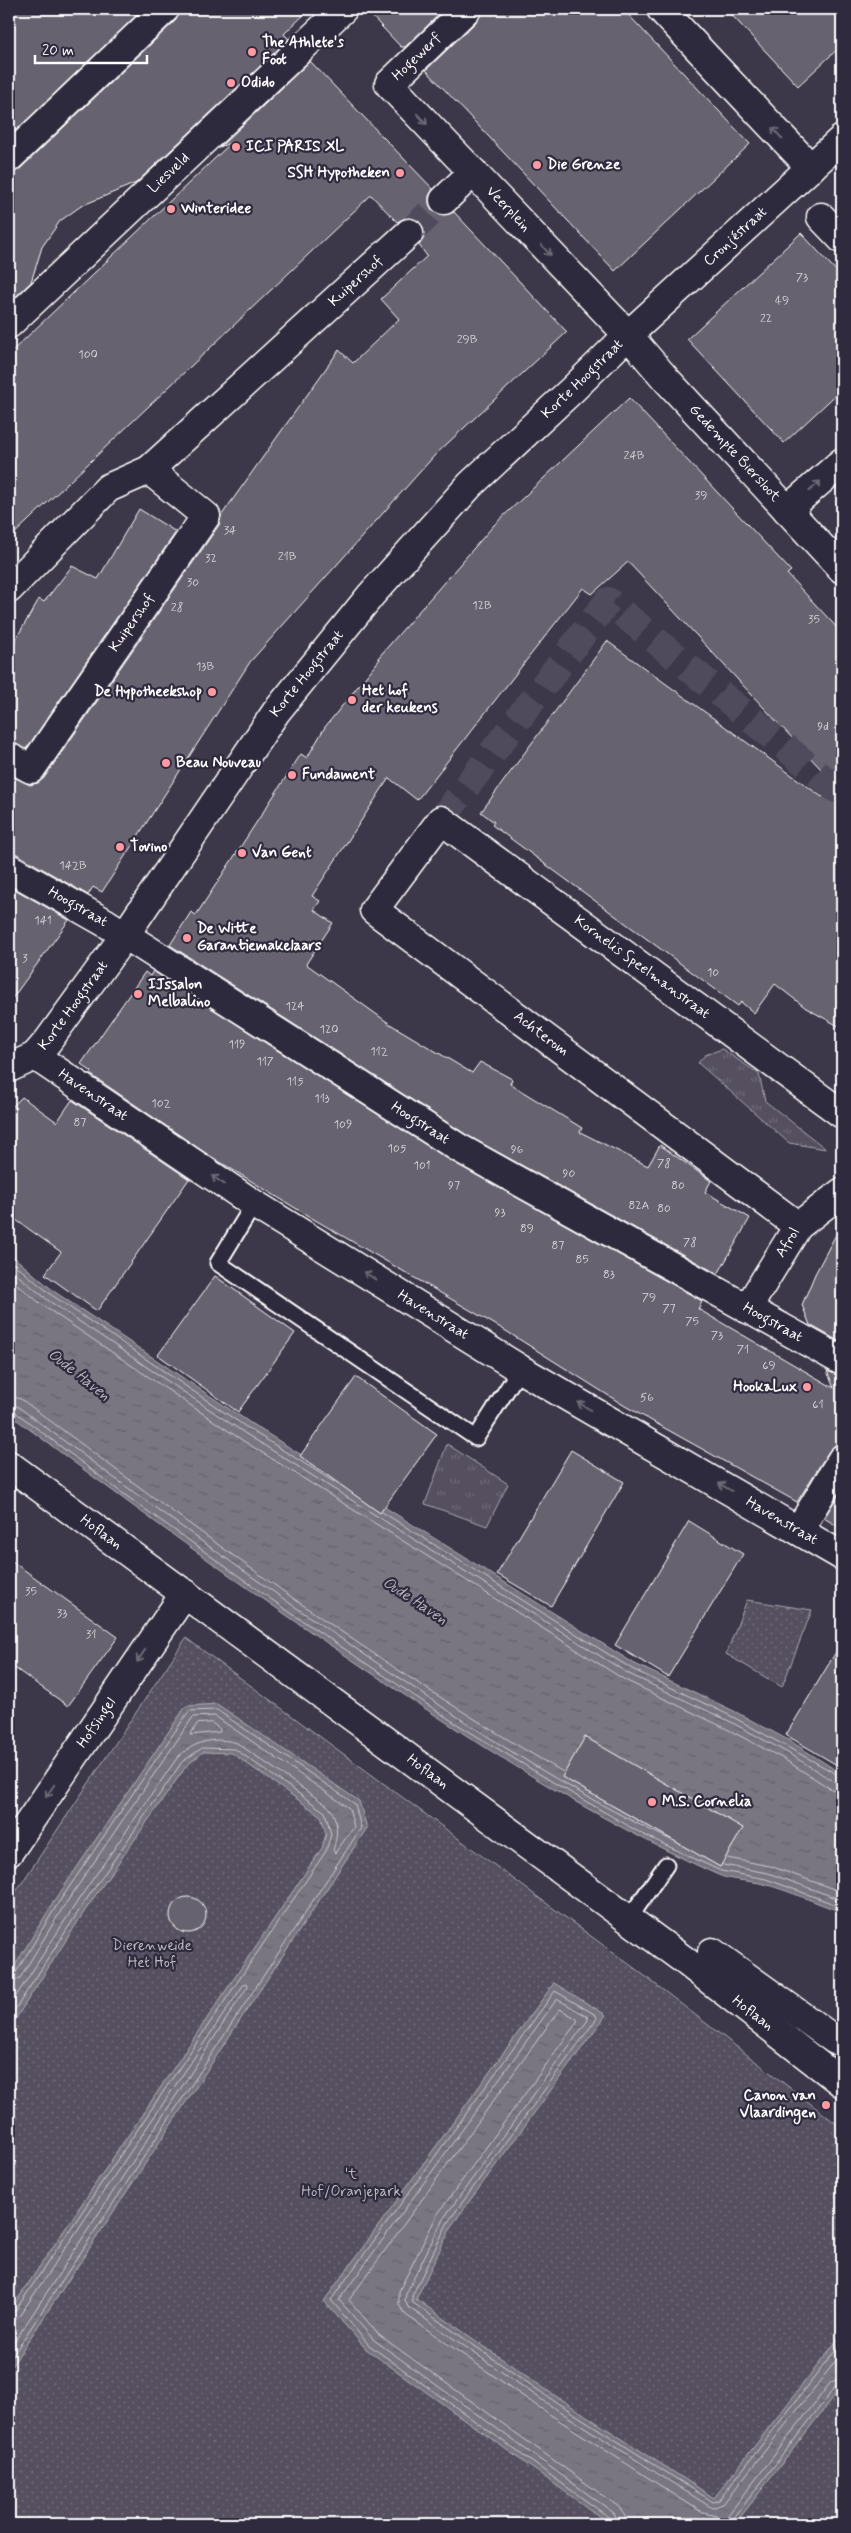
<svg xmlns="http://www.w3.org/2000/svg" width="851" height="2533" font-family="Mynerve,sans-serif">
	<style>
		.grass { fill: url(#grass-tufts); stroke: #aaa8b0 }
		.park { fill: url(#park-dots); stroke: #aaa8b0 }
		.water { fill: url(#water-ripples); stroke: #afadb4 }
		.lines { fill: none; stroke-linecap: round; stroke-linejoin: round }
		.shore { stroke: #c9c8cd; stroke-width: 1 }
		.building { fill: #666270; stroke: #fff }
		.street-tunnel { stroke: #504b5b; stroke-width: 28; stroke-dasharray: 28 14; stroke-linecap: butt }
		.lane-casing { stroke: #fff; stroke-width: 19 }
		.street-casing { stroke: #fff; stroke-width: 31 }
		.secondary-casing { stroke: #fff; stroke-width: 31 }
		.lane { stroke: #2f2a3d; stroke-width: 15 }
		.street { stroke: #2f2a3d; stroke-width: 28 }
		.secondary { stroke: #2f2a3d; stroke-width: 28 }
		.oneway { stroke: #6d6a77 }
		.poi-dot { fill: #ff9aa2; stroke: #2f2a3d; stroke-width: 2 }
		.labels { text-anchor: middle; dominant-baseline: central; stroke-width: 4.5; stroke-linejoin: round; paint-order: stroke }
		.number-label { font-size: 12px; fill: #d9d8db }
		.poi-label { font-size: 15px; font-weight: bold; fill: #fff; stroke: #2f2a3d; text-anchor: start }
		.street-label { font-size: 15px; fill: #fff; stroke: #2f2a3d }
		.park-label { font-size: 15px; fill: #bbb9bf; stroke: #2f2a3d }
		.water-label { font-size: 16px; font-style: italic; fill: #b5b4ba; stroke: #2f2a3d }
	</style>
	<defs>
		<pattern id="grass-tufts" width="24" height="20" patternUnits="userSpaceOnUse" patternTransform="scale(1.25)"><rect width="24" height="20" fill="#555060"/><path d="M3 7l-1-3M5 7V3M7 7l1-3M15 17l-1-3M17 17v-4M19 17l1-3" fill="none" stroke="#6e6a78"/></pattern>
		<pattern id="park-dots" width="8" height="8" patternUnits="userSpaceOnUse" patternTransform="scale(1.25)"><rect width="8" height="8" fill="#555060"/><path d="M2 2h.1M6 6h.1" fill="none" stroke="#6e6a78" stroke-width="1.8" stroke-linecap="round"/></pattern>
		<pattern id="water-ripples" width="26" height="14" patternUnits="userSpaceOnUse" patternTransform="scale(1.25)"><rect width="26" height="14" fill="#797682"/><path d="M2 4q2-2 4 0t4 0M15 11q2-2 4 0t4 0" fill="none" stroke="#626167"/></pattern>
	</defs>
	<rect width="100%" height="100%" fill="#3c3749"/>
	<filter id="ink" filterUnits="userSpaceOnUse"><feTurbulence type="fractalNoise" baseFrequency=".02" numOctaves="2"/><feDisplacementMap in="SourceGraphic" scale="10" xChannelSelector="R" yChannelSelector="G"/><feConvolveMatrix kernelMatrix="1 2 1 2 8 2 1 2 1" color-interpolation-filters="sRGB"/></filter>
	<g filter="url(#ink)">
		<!-- grass -->
		<g class="grass">
			<path d="M722,1049L759,1074L765,1101L826,1149L789,1143L698,1063L705,1055Z"/>
			<path d="M447,1444L508,1484L487,1526L425,1504Z"/>
		</g>
		<!-- park -->
		<g class="park">
			<path d="M747,1600L812,1610L782,1687L726,1654Z"/>
			<path d="M186,1638L637,1970L842,2128V2524H9V1902Z"/>
		</g>
		<!-- water -->
		<g class="water">
			<path d="M9,1253L55,1292L252,1424L635,1664L734,1711L792,1742L842,1774V1912C816,1903 790,1891 764,1884C748,1880 730,1881 716,1874C592,1818 477,1744 364,1668C243,1587 125,1501 9,1414Z"/>
			<path d="M217,1704L359,1801L367,1828L9,2370V2312L322,1848L326,1834L321,1816L232,1753L203,1752L187,1765L88,1906L9,2029V1975L53,1903L186,1706Z"/>
			<path d="M554,1983L606,2015L452,2225L416,2299L551,2393L714,2498L842,2334V2386L735,2524H610L366,2349L324,2301Z"/>
		</g>
		<g class="lines">
			<!-- shore -->
			<g class="shore">
				<path d="M9,1260L53,1296L249,1429L334,1482"/>
				<path d="M9,1268L49,1301L246,1434L629,1674L729,1721L786,1752L835,1782L842,1784"/>
				<path d="M9,1278L45,1307L242,1440L625,1680L725,1728L782,1758L831,1789L842,1791"/>
				<path d="M9,1396L21,1399C197,1530 373,1663 563,1772"/>
				<path d="M9,1404L17,1406C136,1495 257,1582 380,1665C473,1728 569,1792 671,1840"/>
				<path d="M9,1410L14,1411L118,1490L285,1609L452,1721L551,1781L642,1834L721,1871L766,1879L842,1907"/>
				<path d="M382,1512L632,1669L731,1716L842,1777"/>
				<path d="M212,1723L220,1729V1732L190,1735L197,1724Z"/>
				<path d="M727,1858L770,1866L842,1892"/>
				<path d="M723,1865L768,1873L842,1900"/>
				<path d="M9,1977L15,1974L57,1905L189,1711L217,1710L355,1804L361,1828L9,2361"/>
				<path d="M9,1983L20,1978L62,1909L193,1717L215,1716L349,1808L354,1827L335,1853L333,1850C338,1835 339,1819 328,1806L237,1743C214,1736 193,1742 177,1758L79,1899L9,2007"/>
				<path d="M9,2019L84,1903L182,1762L202,1748L235,1749L325,1812L331,1834L326,1851L15,2311L9,2314"/>
				<path d="M9,2320L15,2319L20,2315L244,1984L247,1983L248,1986L9,2350"/>
				<path d="M613,2524L610,2518L369,2345L331,2300L555,1991L596,2015L597,2018L448,2222L412,2296L413,2303L548,2397L713,2502L719,2500L842,2342"/>
				<path d="M619,2524L614,2513L374,2340L339,2300L557,1999L587,2016L588,2020L443,2219L406,2294L405,2300L408,2307L545,2402L712,2508L723,2504L842,2353"/>
				<path d="M626,2524L625,2515L619,2507L379,2335L349,2300L560,2009L577,2019V2022L437,2215L399,2291V2305L406,2315L540,2408L703,2513L717,2516L718,2524"/>
				<path d="M725,2524L728,2515L831,2382L842,2378"/>
				<path d="M731,2524L733,2519L836,2386L842,2384"/>
			</g>
		</g>
		<!-- building -->
		<g class="building">
			<path d="M9,9H143L9,137Z"/>
			<path d="M180,9H310L284,34L289,39L136,183L81,206L60,221L42,247L31,282L9,303V173L20,169L176,20Z"/>
			<path d="M365,9H445L405,47H401Z"/>
			<path d="M482,9H623L750,144L615,271L426,70L478,20Z"/>
			<path d="M726,9H842V45L798,86Z"/>
			<path d="M310,61L433,189L429,196V204L432,210L440,215L454,212L567,332L435,455L250,662L102,892L93,887L88,895L17,854L9,852V775L30,785L38,783L44,778L219,525L221,516L339,350L353,363L399,319L381,299L427,256L419,245L424,238V229L420,222L413,218H405L397,222L371,195L9,539V354L232,142L220,147Z"/>
			<path d="M801,233L842,277V389L784,443L687,339Z"/>
			<path d="M629,398L791,571L787,574L842,633V1028L806,1008L775,984L754,1013L741,1002L738,1006L492,825L494,822L481,812L607,641L822,797L834,783L628,562L592,594L583,588L417,800L389,778L312,896L320,901L314,910L333,923L306,964L390,1024L472,1073L480,1062L512,1079L510,1084L582,1128L580,1132L648,1166L660,1145L711,1181L705,1192L750,1218L718,1274L467,1135L170,945L191,912L196,915L301,754L307,758L325,727L380,659L378,658L494,525Z"/>
			<path d="M139,509L176,532L26,749L9,741V651L39,599L44,602L72,566L98,579Z"/>
			<path d="M9,886L69,920L9,1003Z"/>
			<path d="M153,971L451,1161L702,1301L698,1309L834,1388L827,1371L842,1377V1443L835,1445L829,1451L797,1502L625,1406L506,1331L310,1217L207,1154L90,1074L92,1072L81,1064L145,972L150,976Z"/>
			<path d="M22,1097L57,1122L72,1100L189,1179L97,1311L45,1274L61,1252L9,1215V1110Z"/>
			<path d="M842,1223V1343L810,1325L802,1305L815,1274Z"/>
			<path d="M215,1276L295,1333L238,1412L158,1355Z"/>
			<path d="M356,1377L437,1434L380,1513L300,1456Z"/>
			<path d="M571,1450L624,1482L551,1606L497,1574Z"/>
			<path d="M842,1489V1529L824,1518Z"/>
			<path d="M689,1521L743,1554L668,1677L615,1645Z"/>
			<path d="M9,1559L118,1637L68,1706L9,1664Z"/>
			<path d="M842,1642V1768L786,1735Z"/>
			<path d="M585,1737L743,1828L720,1867L562,1777Z"/>
			<circle cx="188" cy="1915" r="18"/>
		</g>
		<g class="lines">
			<!-- street-tunnel -->
			<g class="street-tunnel">
				<path d="M409,233L444,200"/>
				<path d="M441,820L608,601L836,789L842,785"/>
			</g>
			<defs>
				<g id="lane">
					<path d="M254,1204L218,1263L476,1438L520,1369"/>
					<path d="M628,1920L666,1865"/>
				</g>
				<g id="street">
					<path id="s1" d="M467,9L389,84L628,335L665,378L842,569"/>
					<path d="M661,9L811,168"/>
					<path d="M444,200L473,172"/>
					<path d="M821,217L842,239"/>
					<path id="s2" d="M9,324L343,9"/>
					<path id="s3" d="M149,470L409,233"/>
					<path d="M787,510L842,462"/>
					<path d="M9,589L108,488L149,470L206,516L31,769L9,757"/>
					<path id="s4" d="M9,868L106,923L459,1148L842,1361"/>
					<path id="s5" d="M35,1056L254,1204L520,1369L842,1556"/>
					<path id="s6" d="M9,1068L35,1056L48,1041L125,935L276,712L371,595L470,485L572,390L628,335L842,139"/>
					<path id="s7" d="M798,1226L374,910L441,820L842,1114"/>
					<path id="s8" d="M747,1309L798,1226L842,1192"/>
					<path id="s9" d="M9,1465L684,1960L842,2083"/>
					<path d="M799,1530L842,1459"/>
					<path id="s10" d="M9,1852L185,1593"/>
					<path d="M712,1952L835,2040"/>
				</g>
				<path id="secondary" d="M9,158L165,9"/>
			</defs>
			<!-- lane casing -->
			<use href="#lane" class="lane-casing"/>
			<!-- street casing -->
			<use href="#street" class="street-casing"/>
			<!-- secondary casing -->
			<use href="#secondary" class="secondary-casing"/>
			<!-- lane -->
			<use href="#lane" class="lane"/>
			<!-- street -->
			<use href="#street" class="street"/>
			<!-- secondary -->
			<use href="#secondary" class="secondary"/>
		</g>
		<!-- one-way arrows -->
		<defs><path id="oneway-shaft" d="M-6 0H5M1.5-3L5.5 0L1.5 3" fill="none" stroke-width="1.6" stroke-linecap="round" stroke-linejoin="round" transform="scale(1.25)"/></defs>
		<g class="oneway">
			<use href="#oneway-shaft" transform="translate(422 119) rotate(46)"/>
			<use href="#oneway-shaft" transform="translate(777 133) rotate(-133)"/>
			<use href="#oneway-shaft" transform="translate(546 250) rotate(47)"/>
			<use href="#oneway-shaft" transform="translate(815 486) rotate(-41)"/>
			<use href="#oneway-shaft" transform="translate(218 1180) rotate(-146)"/>
			<use href="#oneway-shaft" transform="translate(370 1276) rotate(-148)"/>
			<use href="#oneway-shaft" transform="translate(584 1406) rotate(-150)"/>
			<use href="#oneway-shaft" transform="translate(725 1487) rotate(-150)"/>
			<use href="#oneway-shaft" transform="translate(141 1656) rotate(124)"/>
			<use href="#oneway-shaft" transform="translate(50 1791) rotate(124)"/>
		</g>
	</g>
	<!-- markers -->
	<g class="poi-dot">
		<circle cx="252" cy="52" r="5"/>
		<circle cx="231" cy="83" r="5"/>
		<circle cx="236" cy="147" r="5"/>
		<circle cx="537" cy="165" r="5"/>
		<circle cx="400" cy="173" r="5"/>
		<circle cx="171" cy="209" r="5"/>
		<circle cx="212" cy="692" r="5"/>
		<circle cx="352" cy="700" r="5"/>
		<circle cx="166" cy="763" r="5"/>
		<circle cx="292" cy="775" r="5"/>
		<circle cx="120" cy="847" r="5"/>
		<circle cx="242" cy="853" r="5"/>
		<circle cx="187" cy="938" r="5"/>
		<circle cx="138" cy="994" r="5"/>
		<circle cx="807" cy="1387" r="5"/>
		<circle cx="652" cy="1802" r="5"/>
		<circle cx="826" cy="2105" r="5"/>
	</g>
	<g class="labels">
		<!-- number labels -->
		<g class="number-label">
			<text x="802" y="278">73</text>
			<text x="782" y="301">49</text>
			<text x="766" y="319">22</text>
			<text x="467" y="340">29B</text>
			<text x="88" y="355">100</text>
			<text x="634" y="456">24B</text>
			<text x="701" y="496">39</text>
			<text x="230" y="531">34</text>
			<text x="287" y="557">21B</text>
			<text x="211" y="559">32</text>
			<text x="193" y="583">30</text>
			<text x="482" y="606">12B</text>
			<text x="177" y="608">28</text>
			<text x="814" y="620">35</text>
			<text x="205" y="667">13B</text>
			<text x="823" y="727">9d</text>
			<text x="73" y="866">142B</text>
			<text x="43" y="921">141</text>
			<text x="25" y="959">3</text>
			<text x="713" y="973">10</text>
			<text x="295" y="1007">124</text>
			<text x="329" y="1030">120</text>
			<text x="237" y="1045">119</text>
			<text x="379" y="1052">112</text>
			<text x="265" y="1062">117</text>
			<text x="295" y="1082">115</text>
			<text x="322" y="1099">113</text>
			<text x="161" y="1104">102</text>
			<text x="80" y="1123">87</text>
			<text x="343" y="1125">109</text>
			<text x="397" y="1149">105</text>
			<text x="517" y="1150">96</text>
			<text x="664" y="1164">78</text>
			<text x="422" y="1166">101</text>
			<text x="569" y="1174">90</text>
			<text x="454" y="1186">97</text>
			<text x="678" y="1186">80</text>
			<text x="639" y="1206">82A</text>
			<text x="664" y="1209">80</text>
			<text x="500" y="1213">93</text>
			<text x="527" y="1229">89</text>
			<text x="690" y="1243">78</text>
			<text x="558" y="1246">87</text>
			<text x="582" y="1260">85</text>
			<text x="609" y="1275">83</text>
			<text x="649" y="1298">79</text>
			<text x="669" y="1309">77</text>
			<text x="692" y="1322">75</text>
			<text x="717" y="1336">73</text>
			<text x="743" y="1350">71</text>
			<text x="769" y="1366">69</text>
			<text x="647" y="1398">56</text>
			<text x="818" y="1405">61</text>
			<text x="31" y="1592">35</text>
			<text x="62" y="1614">33</text>
			<text x="91" y="1635">31</text>
		</g>
		<!-- poi labels -->
		<g class="poi-label">
			<text x="262" y="43">The Athlete's<tspan x="262" dy="17">Foot</tspan></text>
			<text x="241" y="83">Odido</text>
			<text x="246" y="147">ICI PARIS XL</text>
			<text x="547" y="165">Die Grenze</text>
			<text x="390" y="173" text-anchor="end">SSH Hypotheken</text>
			<text x="181" y="209">Winteridee</text>
			<text x="362" y="691">Het hof<tspan x="362" dy="17">der keukens</tspan></text>
			<text x="202" y="692" text-anchor="end">De Hypotheekshop</text>
			<text x="176" y="763">Beau Nouveau</text>
			<text x="302" y="775">Fundament</text>
			<text x="130" y="847">Tovino</text>
			<text x="252" y="853">Van Gent</text>
			<text x="197" y="929">De Witte<tspan x="197" dy="17">Garantiemakelaars</tspan></text>
			<text x="148" y="985">IJssalon<tspan x="148" dy="17">Melbalino</tspan></text>
			<text x="797" y="1387" text-anchor="end">HookaLux</text>
			<text x="662" y="1802">M.S. Cornelia</text>
			<text x="816" y="2096" text-anchor="end">Canon van<tspan x="816" dy="17">Vlaardingen</tspan></text>
		</g>
		<!-- street labels -->
		<g class="street-label">
			<text transform="translate(417 57) rotate(-44)">Hogewerf</text>
			<text stroke="none"><textPath href="#s2" startOffset="220">Liesveld</textPath></text>
			<text stroke="none"><textPath href="#s1" startOffset="281">Veerplein</textPath></text>
			<text stroke="none"><textPath href="#s6" startOffset="1111">Cronjéstraat</textPath></text>
			<text stroke="none"><textPath href="#s3" startOffset="280">Kuipershof</textPath></text>
			<text stroke="none"><textPath href="#s6" startOffset="902">Korte Hoogstraat</textPath></text>
			<text stroke="none"><textPath href="#s1" startOffset="614">Gedempte Biersloot</textPath></text>
			<text transform="translate(132 623) rotate(-55)">Kuipershof</text>
			<text stroke="none"><textPath href="#s6" startOffset="498">Korte Hoogstraat</textPath></text>
			<text stroke="none"><textPath href="#s4" startOffset="79">Hoogstraat</textPath></text>
			<text stroke="none"><textPath href="#s7" startOffset="890">Kornelis Speelmanstraat</textPath></text>
			<text stroke="none"><textPath href="#s6" startOffset="92">Korte Hoogstraat</textPath></text>
			<text transform="translate(541 1034) rotate(37)">Achterom</text>
			<text stroke="none"><textPath href="#s5" startOffset="70">Havenstraat</textPath></text>
			<text stroke="none"><textPath href="#s4" startOffset="484">Hoogstraat</textPath></text>
			<text stroke="none"><textPath href="#s8" startOffset="78">Afrol</textPath></text>
			<text stroke="none"><textPath href="#s5" startOffset="475">Havenstraat</textPath></text>
			<text stroke="none"><textPath href="#s4" startOffset="889">Hoogstraat</textPath></text>
			<text stroke="none"><textPath href="#s5" startOffset="880">Havenstraat</textPath></text>
			<text stroke="none"><textPath href="#s9" startOffset="114">Hoflaan</textPath></text>
			<text stroke="none"><textPath href="#s10" startOffset="156">Hofsingel</textPath></text>
			<text stroke="none"><textPath href="#s9" startOffset="519">Hoflaan</textPath></text>
			<text stroke="none"><textPath href="#s9" startOffset="924">Hoflaan</textPath></text>
		</g>
		<!-- park labels -->
		<g class="park-label">
			<text x="152" y="1946">Dierenweide<tspan x="152" dy="17">Het Hof</tspan></text>
			<text x="351" y="2175">'t<tspan x="351" dy="17">Hof/Oranjepark</tspan></text>
		</g>
		<!-- water labels -->
		<g class="water-label">
			<text transform="translate(79 1375) rotate(38)">Oude Haven</text>
			<text transform="translate(415 1601) rotate(33)">Oude Haven</text>
		</g>
	</g>
	<!-- margin -->
	<rect width="851" height="2533" fill="none" stroke="#2f2a3d" stroke-width="30"/>
	<rect x="15" y="15" width="821" height="2503" fill="none" stroke="#fff" stroke-width="2" filter="url(#ink)"/>
	<!-- scale -->
	<path d="M35 55v8h112v-8" fill="none" stroke="#ffffff" stroke-width="2.5"/>
	<text x="42" y="55" font-size="15" fill="#ffffff" stroke="#2f2a3d" stroke-width="4" paint-order="stroke">20 m</text>
</svg>
